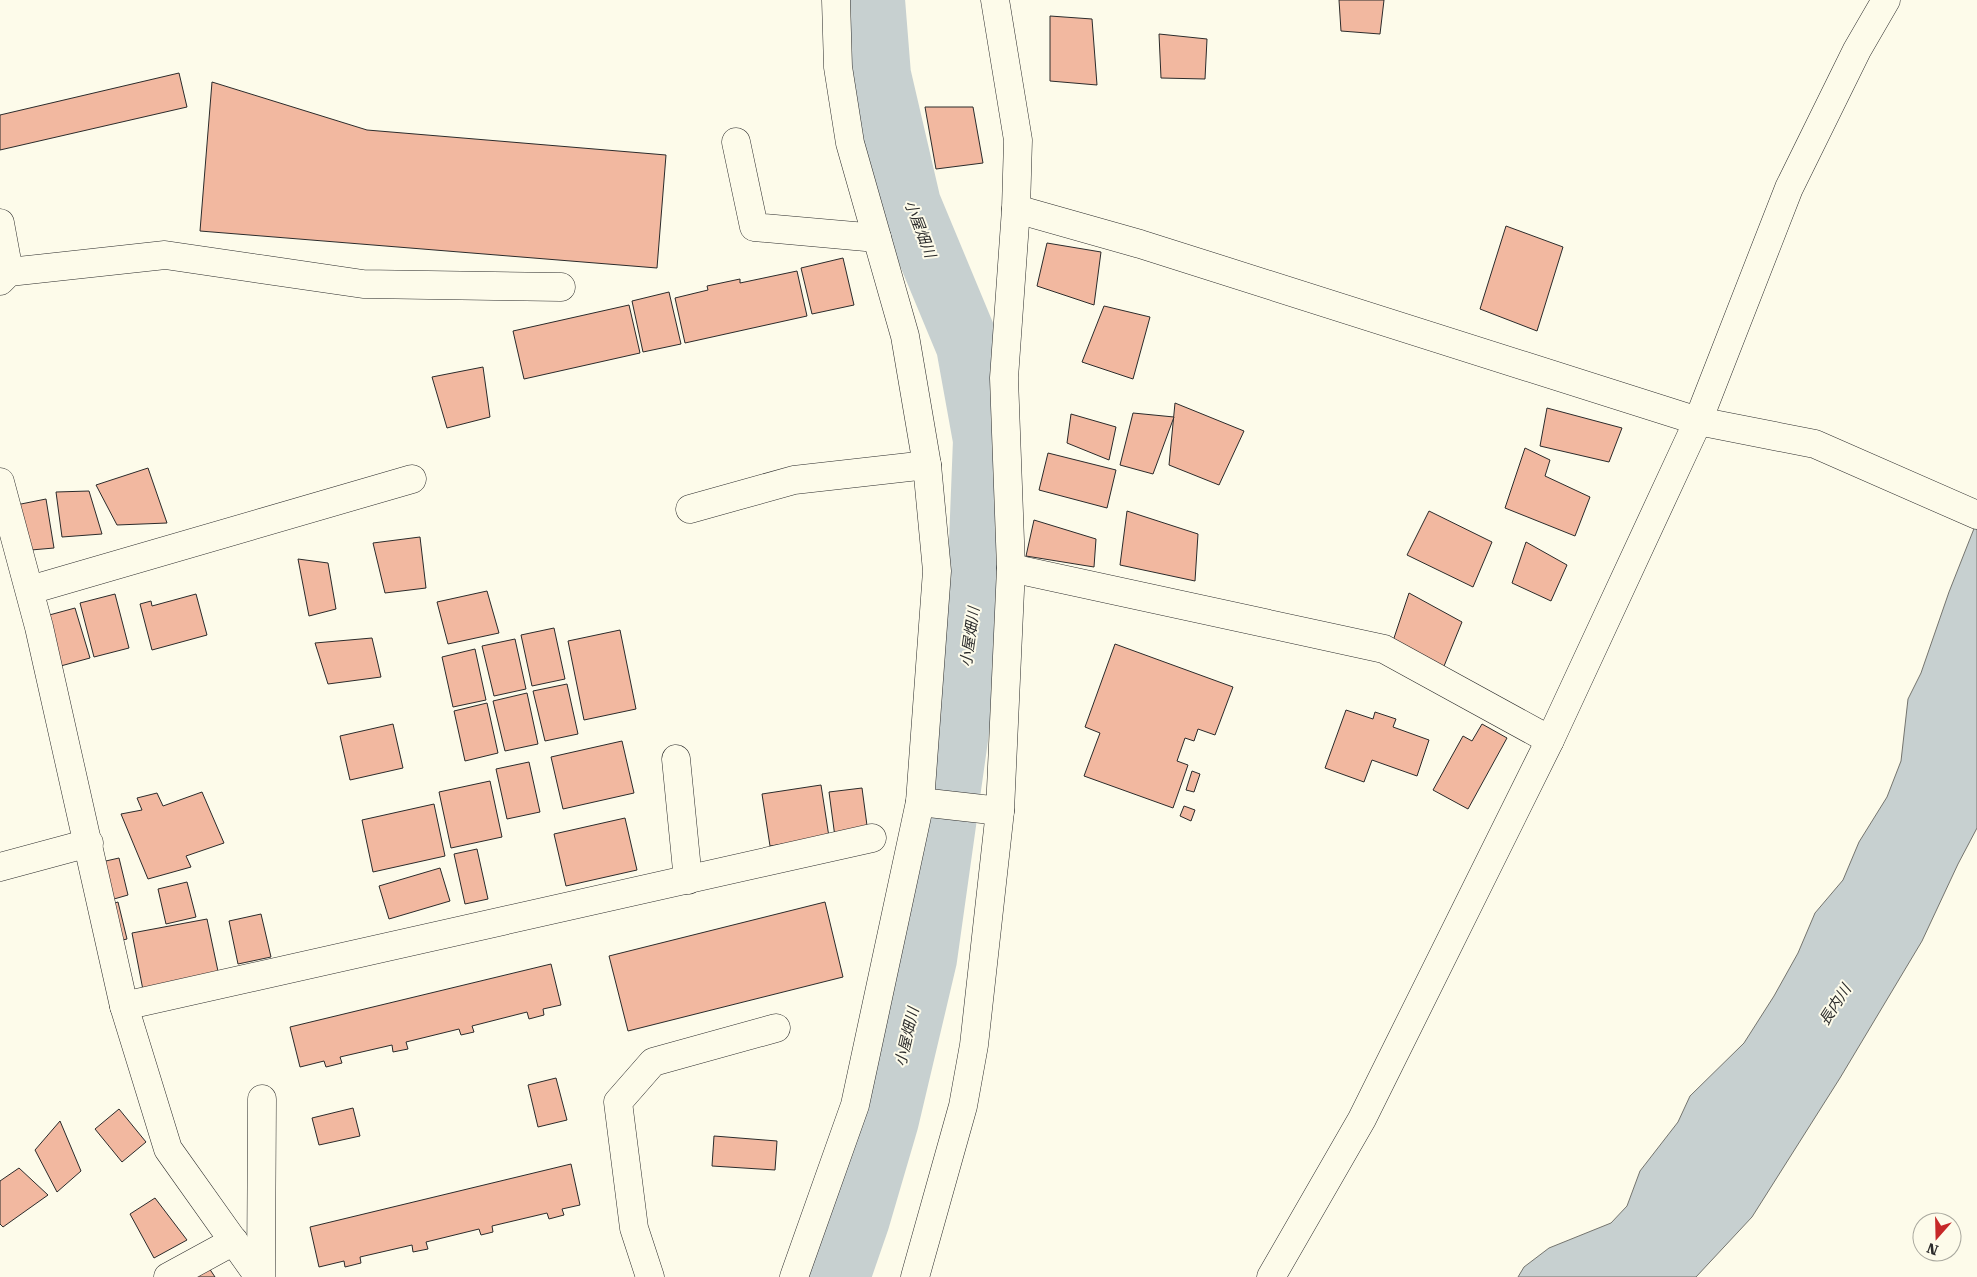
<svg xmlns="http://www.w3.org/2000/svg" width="1977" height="1277" font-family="'Roboto Serif','Noto Sans JP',serif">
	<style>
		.water { fill: #c7d0d0; stroke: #74746e }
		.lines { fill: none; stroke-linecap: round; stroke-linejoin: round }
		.river { stroke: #c7d0d0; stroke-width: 64 }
		.building { fill: #f2b8a0; stroke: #2b2b2b }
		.minor-casing { stroke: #2b2b2b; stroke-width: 29 }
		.tertiary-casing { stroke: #2b2b2b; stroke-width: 29 }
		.minor { stroke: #fdfbea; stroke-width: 28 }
		.tertiary { stroke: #fdfbea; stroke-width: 28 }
		.labels { text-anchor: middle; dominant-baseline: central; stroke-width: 4; stroke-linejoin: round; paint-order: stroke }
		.water-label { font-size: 15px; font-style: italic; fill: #2b2b2b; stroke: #fdfbea }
	</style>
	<rect width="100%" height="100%" fill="#fdfbea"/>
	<!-- water -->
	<path class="water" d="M1977,521V828L1958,864L1922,941L1840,1078L1752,1217L1696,1277H1518L1524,1267L1549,1248L1611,1223L1627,1206L1640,1171L1678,1122L1690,1096L1744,1043L1774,996L1798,953L1815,913L1843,880L1859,842L1887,797L1901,761L1908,699L1921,673L1949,592Z"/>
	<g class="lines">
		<!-- river -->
		<path class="river" d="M838,1277L858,1219L887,1120L925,959L980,568L985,440L968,346L909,204L879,75L873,0"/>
	</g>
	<!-- building -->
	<g class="building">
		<path d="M1339,0H1384L1380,34L1341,31Z"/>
		<path d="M1050,16L1092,19L1097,85L1050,81Z"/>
		<path d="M1159,34L1207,39L1205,79L1161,78Z"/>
		<path d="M179,73L187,107L0,150V115Z"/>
		<path d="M212,82L367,130L666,155L657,268L200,231Z"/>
		<path d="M925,107H973L983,163L936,169Z"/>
		<path d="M1506,226L1563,247L1537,331L1480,309Z"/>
		<path d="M1047,243L1101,252L1094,305L1037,286Z"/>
		<path d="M843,258L854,305L812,314L801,268Z"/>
		<path d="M797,271L807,316L685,343L675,298L708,290L707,286L740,279V283Z"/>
		<path d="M669,292L681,344L643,352L632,301Z"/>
		<path d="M629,305L640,353L524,379L513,331Z"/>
		<path d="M1104,306L1150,317L1133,379L1082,362Z"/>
		<path d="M483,367L490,417L447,428L432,377Z"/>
		<path d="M1175,403L1244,431L1219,485L1169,465Z"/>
		<path d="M1547,408L1622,428L1609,462L1540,446Z"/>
		<path d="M1133,413L1174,417L1153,474L1120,465Z"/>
		<path d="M1071,414L1116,427L1109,460L1067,443Z"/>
		<path d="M1525,448L1550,460L1545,476L1590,497L1575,536L1505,508Z"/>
		<path d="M1048,453L1116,470L1107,508L1039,490Z"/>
		<path d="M148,468L167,523L117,525L96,485Z"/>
		<path d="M89,491L102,534L62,537L56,492Z"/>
		<path d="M46,499L54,548L31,550L16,505Z"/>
		<path d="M1127,511L1198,534L1195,581L1120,565Z"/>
		<path d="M1429,511L1492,542L1473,587L1407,555Z"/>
		<path d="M1034,520L1096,539L1094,567L1026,556Z"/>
		<path d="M420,537L426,588L385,593L373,543Z"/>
		<path d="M1526,542L1567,565L1551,601L1512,583Z"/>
		<path d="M298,559L328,563L336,609L309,616Z"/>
		<path d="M487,591L499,633L448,644L437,602Z"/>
		<path d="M1409,593L1462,622L1442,671L1393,641Z"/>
		<path d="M115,594L129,648L94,657L80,603Z"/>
		<path d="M196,594L207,635L152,650L140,604L151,601L152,606Z"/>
		<path d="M75,608L90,658L57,667L42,617Z"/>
		<path d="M554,628L565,679L532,686L521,635Z"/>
		<path d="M620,630L636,709L584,720L568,641Z"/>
		<path d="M372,638L381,677L328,684L315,643Z"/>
		<path d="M515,639L526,689L494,696L482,646Z"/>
		<path d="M1115,644L1233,687L1215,735L1198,729L1194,741L1185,738L1177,761L1188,765L1173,808L1084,776L1100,733L1085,727Z"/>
		<path d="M475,649L486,700L453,707L442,657Z"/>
		<path d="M567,684L578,734L545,741L533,691Z"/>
		<path d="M527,693L538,744L505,751L493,701Z"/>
		<path d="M487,703L498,753L465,761L454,711Z"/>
		<path d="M1346,710L1373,719L1375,712L1396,719L1393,727L1429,740L1417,776L1372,760L1364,782L1325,768Z"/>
		<path d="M393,724L403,768L350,780L340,736Z"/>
		<path d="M1482,724L1507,738L1468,809L1433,790L1463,736L1472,741Z"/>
		<path d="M622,741L634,793L563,809L551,757Z"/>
		<path d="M529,762L540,812L507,819L496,769Z"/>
		<path d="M1192,771L1200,774L1194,792L1186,790Z"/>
		<path d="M490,781L502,837L451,848L439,792Z"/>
		<path d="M821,785L829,837L770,846L762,794Z"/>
		<path d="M862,788L868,833L835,837L829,792Z"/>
		<path d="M202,792L224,843L186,856L191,867L148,879L121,814L142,810L137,798L157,793L163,806Z"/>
		<path d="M434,804L445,856L373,872L362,820Z"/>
		<path d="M1184,806L1195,810L1191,821L1180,816Z"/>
		<path d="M625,818L637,870L566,886L554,834Z"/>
		<path d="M477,849L488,899L465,904L454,854Z"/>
		<path d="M119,858L128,895L107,901L97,863Z"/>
		<path d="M440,868L450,901L389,919L379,886Z"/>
		<path d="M187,882L196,917L166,924L158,889Z"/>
		<path d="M118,902L127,939L114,942L105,906Z"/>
		<path d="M825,902L843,977L628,1031L609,956Z"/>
		<path d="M261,914L271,957L238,964L229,921Z"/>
		<path d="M207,919L219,976L143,990L132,933Z"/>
		<path d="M551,964L561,1005L543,1009L544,1015L529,1019L527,1012L472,1026L474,1032L461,1035L459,1029L406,1042L408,1049L393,1052L392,1045L340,1057L342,1063L326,1067L324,1061L300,1067L290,1027Z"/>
		<path d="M556,1078L567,1120L538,1127L528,1085Z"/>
		<path d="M353,1108L360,1136L319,1145L312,1118Z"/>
		<path d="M119,1109L146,1142L122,1162L95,1129Z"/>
		<path d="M60,1121L81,1171L57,1192L35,1150Z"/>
		<path d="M714,1136L777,1141L775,1170L712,1166Z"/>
		<path d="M571,1164L580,1205L562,1209L564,1215L549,1219L547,1213L492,1226L493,1232L481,1235L479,1229L426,1242L428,1249L413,1252L412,1245L360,1257L361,1263L345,1267L344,1261L319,1267L310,1227Z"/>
		<path d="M19,1168L48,1195L3,1227L0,1224V1181Z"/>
		<path d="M155,1198L187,1240L154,1258L130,1214Z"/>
		<path d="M209,1268L215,1277H194Z"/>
	</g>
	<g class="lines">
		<defs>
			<g id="minor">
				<path d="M736,142L754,227L877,238"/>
				<path d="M1016,209L1140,244L1698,421L1815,444L1977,515"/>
				<path d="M0,223L9,272"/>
				<path d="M0,281L9,272L165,255L363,284L561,287"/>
				<path d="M0,482L39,627L124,1006L168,1149L259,1277"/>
				<path d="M690,509L794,480L927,465"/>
				<path d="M1011,568L1384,649L1550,740"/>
				<path d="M30,590L412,479"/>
				<path d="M676,759L688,880"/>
				<path d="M920,802L1000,811"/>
				<path d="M0,867L89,843"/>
				<path d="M124,1006L872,838"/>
				<path d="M168,1277L234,1241"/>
				<path d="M261,1277L262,1099"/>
				<path d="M650,1277L634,1228L618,1102L653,1062L776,1028"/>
				<path d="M915,1277L963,1106L974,1045L1000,811L1011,568L1004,378L1016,209L1018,140L995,0"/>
				<path d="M1271,1277L1362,1119L1550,740L1698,421L1789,188L1857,50L1886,0"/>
			</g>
			<path id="tertiary" d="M794,1277L855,1105L920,802L937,571L927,465L905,336L850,143L838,67L836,0"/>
		</defs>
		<!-- minor casing -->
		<use href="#minor" class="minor-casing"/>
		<!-- tertiary casing -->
		<use href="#tertiary" class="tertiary-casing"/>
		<!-- minor -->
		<use href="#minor" class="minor"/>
		<!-- tertiary -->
		<use href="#tertiary" class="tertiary"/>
	</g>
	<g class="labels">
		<!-- water labels -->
		<g class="water-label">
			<text transform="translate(920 229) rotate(69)">小屋畑川</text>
			<text transform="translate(970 637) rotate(-82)">小屋畑川</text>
			<text transform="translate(1835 1005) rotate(-57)">長内川</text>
			<text transform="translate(907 1037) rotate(-77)">小屋畑川</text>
		</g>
	</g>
	<!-- north arrow -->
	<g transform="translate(1937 1237) rotate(200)"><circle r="24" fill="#fdfbea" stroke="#a9a89e"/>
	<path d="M0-4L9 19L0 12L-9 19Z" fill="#c62828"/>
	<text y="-8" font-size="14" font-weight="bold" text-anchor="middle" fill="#2b2b2b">N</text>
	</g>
</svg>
